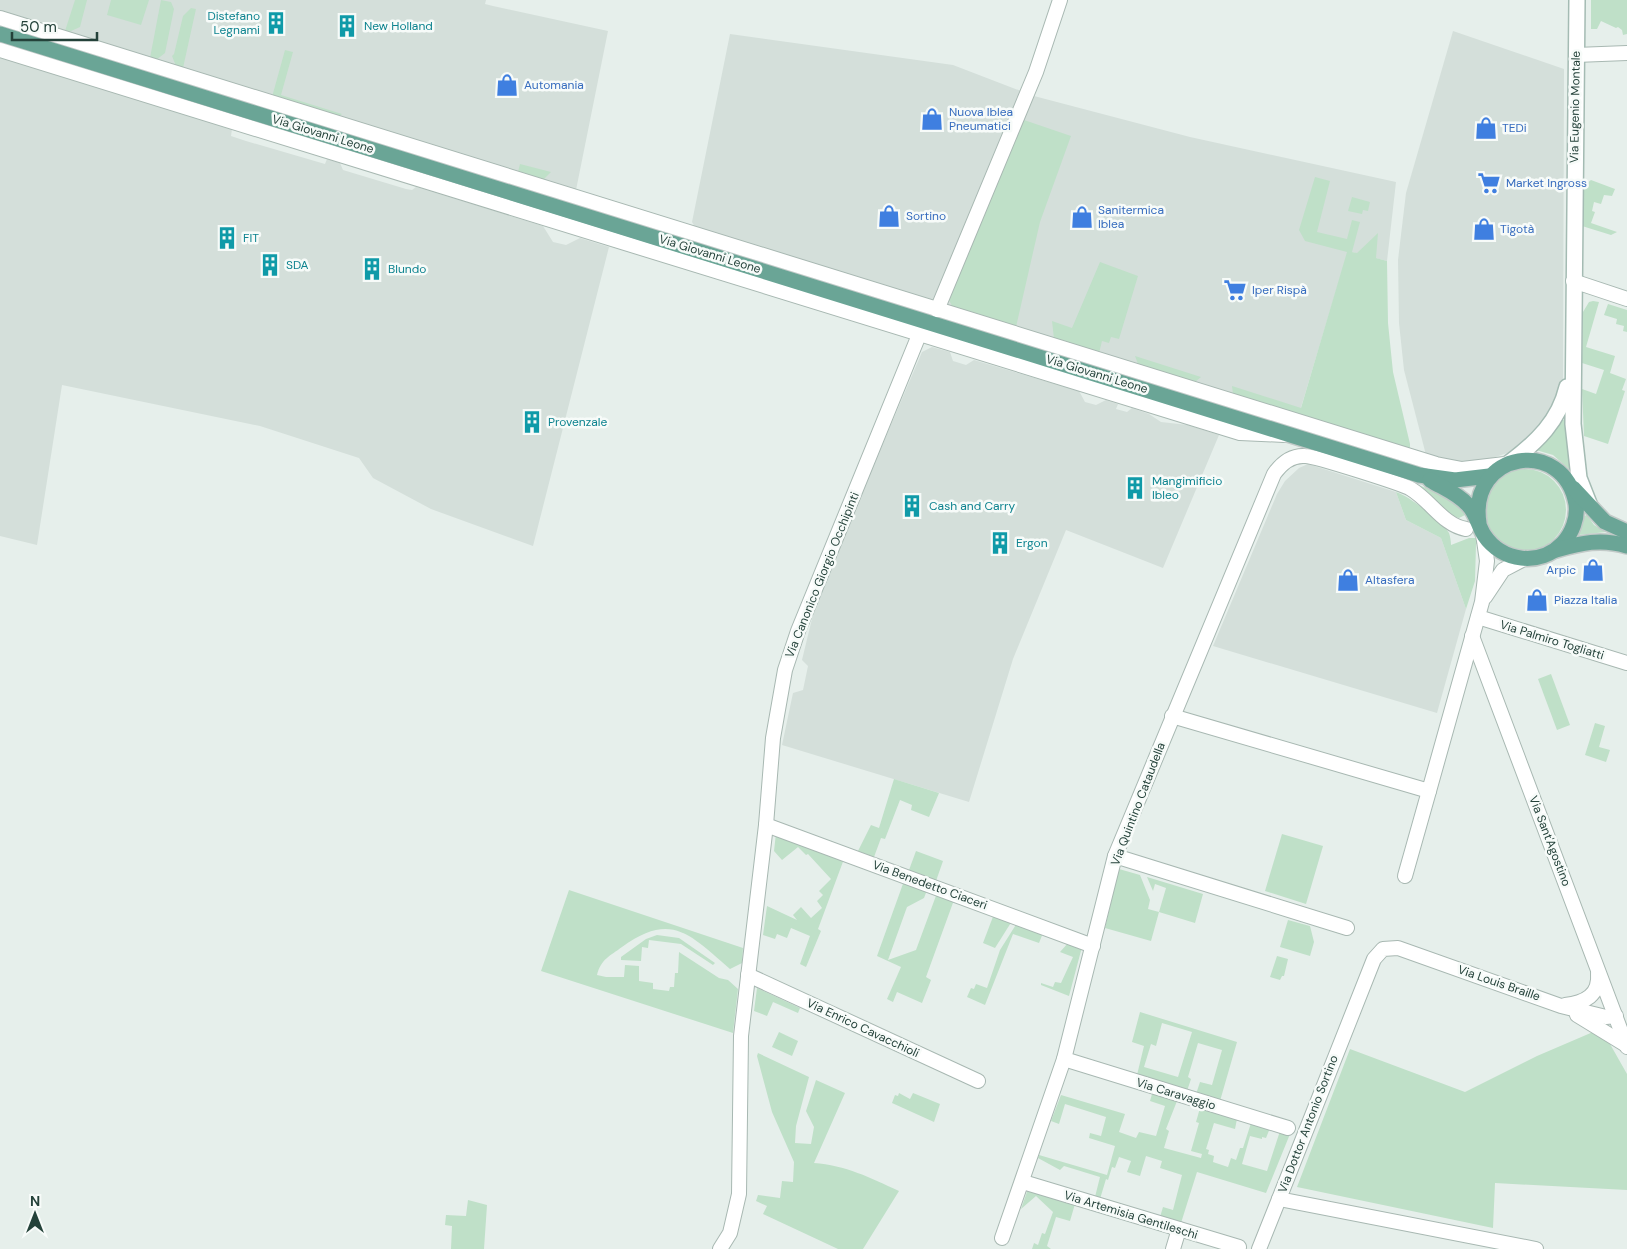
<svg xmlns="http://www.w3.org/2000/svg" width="1627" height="1249" font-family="'DM Sans',sans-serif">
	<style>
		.built { fill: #d4dfda }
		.green { fill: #bfe0c8; fill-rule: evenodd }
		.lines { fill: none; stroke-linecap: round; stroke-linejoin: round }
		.street-casing { stroke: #a8b8b2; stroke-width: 16 }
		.secondary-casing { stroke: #a4bbb3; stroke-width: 18 }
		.primary-casing { stroke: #c2cac8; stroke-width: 18 }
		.street { stroke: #fff; stroke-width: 14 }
		.secondary { stroke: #fff; stroke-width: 15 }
		.primary { stroke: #6aa596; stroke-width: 15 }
		.labels { text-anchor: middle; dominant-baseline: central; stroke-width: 5; stroke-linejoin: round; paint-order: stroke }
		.culture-label { font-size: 12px; fill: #0d838f; stroke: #f7fbf9; text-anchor: start }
		.shop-label { font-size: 12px; fill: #366cbe; stroke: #f7fbf9; text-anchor: start }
		.street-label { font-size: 12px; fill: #24423a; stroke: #f7fbf9 }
	</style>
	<rect width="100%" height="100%" fill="#e6efeb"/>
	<!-- built -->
	<g class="built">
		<path d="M0,0H486L485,4L493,6L608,31L576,190L0,10Z"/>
		<path d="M1453,31L1564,69L1563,378L1560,392L1546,421L1523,443L1510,452L1478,463L1448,461L1426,455L1404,370L1399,323L1398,260L1406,193Z"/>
		<path d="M730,34L953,65L1034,96L1190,137L1396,182L1387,261L1348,251L1299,414L695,227L692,222Z"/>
		<path d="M0,55L232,129L231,136L246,141L325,164L327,159L340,163L343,170L406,189L412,190L416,187L543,226L553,242L566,245L580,238L609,247L533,546L431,509L373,478L359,458L260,426L62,385L37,545L0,536Z"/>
		<path d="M932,347L950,352L953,361L966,365L974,360L1079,391L1085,402L1096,405L1106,400L1118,404L1116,409L1127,412L1132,408L1149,414L1161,422L1188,425L1219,435L1163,568L1066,530L1013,659L969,802L782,745L793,693L803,690L808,666L802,660L817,598L922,352Z"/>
		<path d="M1308,464L1396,492L1406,520L1441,538L1466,609L1437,713L1213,646L1277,494L1285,481L1299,468Z"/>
	</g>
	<!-- green -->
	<g class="green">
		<path d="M75,0H87L80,27L69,32L65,31Z"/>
		<path d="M111,0H149L141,25L107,15Z"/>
		<path d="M161,0L171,2L174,9L165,53L156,60L150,58Z"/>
		<path d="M1591,0H1627V34L1623,35L1622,30L1618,27L1616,28L1601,21L1597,29H1591Z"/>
		<path d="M191,8L196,9L183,68L176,66L172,56L174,54L183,16Z"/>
		<path d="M285,50L293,52L281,95L342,114L338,117L272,97Z"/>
		<path d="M1024,120L1071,136L1040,222L1016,327L953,308L948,298Z"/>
		<path d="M520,164L551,172L543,180L518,172Z"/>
		<path d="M1315,177L1330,181L1317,232L1347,239L1352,220L1360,222L1352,252L1357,253L1378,233L1376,258L1387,261L1388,323L1393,372L1410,444V449L1233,394L1232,386L1301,408L1347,252L1305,241L1299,230Z"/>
		<path d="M1591,180L1615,189L1612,196L1604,195L1601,204L1594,202L1592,211L1595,212L1591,223L1617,232L1611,235L1582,226V187Z"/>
		<path d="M1352,197L1370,202L1368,211L1363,210L1362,214L1348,211Z"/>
		<path d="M1100,262L1138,276L1119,339L1111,337L1109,343L1102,341L1099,353L1054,339L1052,321L1072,328Z"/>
		<path d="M1593,301L1599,302L1586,347L1615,356L1610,373L1626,379L1622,390L1625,391L1608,444L1584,436L1582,389L1596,394L1604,370L1582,363L1583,312L1589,302Z"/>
		<path d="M1608,304L1627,310V332L1623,331L1624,326L1616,324L1617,319L1604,315Z"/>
		<path d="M1135,356L1201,377L1195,382L1138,364Z"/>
		<path d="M1562,420H1565L1571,464L1569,469L1553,455L1536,450Z"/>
		<circle cx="1525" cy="510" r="41"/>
		<path d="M1416,484L1451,498L1467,514L1459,518L1453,516Z"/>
		<path d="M1396,492C1409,496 1442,521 1449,533C1450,536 1451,541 1451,545L1469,538H1476L1478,543L1476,544L1475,581L1466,609L1441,538L1406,520Z"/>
		<path d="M1587,515L1594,525L1606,532L1578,535L1584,516Z"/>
		<path d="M1551,674L1570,725L1557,730L1538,679Z"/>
		<path d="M1595,723L1605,726L1599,747L1610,750L1606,762L1585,755Z"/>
		<path d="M894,779L939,793L929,817L911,810L912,805L900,800L885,839L881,838L874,857L858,851L871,825L879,828Z"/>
		<path d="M776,833L844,859L818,929L821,931L806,967L800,964L810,936L791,928L787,938L777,934L775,939L763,935L767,906L797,920L793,915L801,907L811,918L822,908L817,901L823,895L819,891L831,879L808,854L806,855L798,847L782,860L774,851Z"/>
		<path d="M1282,834L1323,846L1306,904L1265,891Z"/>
		<path d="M916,851L943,861L936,881L909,870Z"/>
		<path d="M1119,869L1140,875L1150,900L1148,909L1159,912L1166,888L1155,884L1153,891L1147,877L1203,894L1195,923L1159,912L1151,941L1105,928Z"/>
		<path d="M904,881L927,890L924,898L907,907L888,960L916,950L937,893L954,900L926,977L931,980L922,1003L897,992L893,1002L887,999L901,967L877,956Z"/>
		<path d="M569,890L743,948L742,963L730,969C690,935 672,911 622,947C610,956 601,959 597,975L606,977H624L625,965L639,966V981L653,983V989L669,991L670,987H674L675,973H678L679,952L719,978L728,980L738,989L733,1033L541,971Z"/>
		<path d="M994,914L1012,921L995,948L983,943Z"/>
		<path d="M1288,920L1310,926L1314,942L1310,956L1280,947Z"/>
		<path d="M1017,923L1043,933L1039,943L1013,934L985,1005L967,997L971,988L974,989L976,984L987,988L1000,950Z"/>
		<path d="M657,935L679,938L715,963L713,965L681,944L649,940L648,948L642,947L641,961L621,960V957L646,939Z"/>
		<path d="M1069,942L1082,947L1069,996L1041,985V983L1053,987L1055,982L1061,983L1073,957L1060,952Z"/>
		<path d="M1277,956L1288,959L1284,976H1282L1280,980L1270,977Z"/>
		<path d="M757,988L800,1008L798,1013L773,1002L767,1016L754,1011Z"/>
		<path d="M1140,1012L1237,1042L1220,1101L1196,1094L1200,1082L1212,1085L1222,1050L1198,1043L1188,1077L1191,1079L1187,1091L1137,1075L1144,1046L1132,1042ZM1162,1023L1192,1032L1178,1077L1144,1067L1151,1044L1156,1046Z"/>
		<path d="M779,1032L798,1041L792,1056L772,1047Z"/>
		<path d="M1593,1032L1610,1044L1627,1074V1190L1495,1183L1493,1228L1297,1187L1350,1049L1465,1092L1537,1056Z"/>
		<path d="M758,1053L809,1077L796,1126L795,1143L811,1144L814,1127L806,1111L816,1080L845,1093L814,1163C845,1165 871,1178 899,1191L863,1249H838L763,1214L767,1206L756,1201L758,1195L780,1198L782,1181L793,1182L794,1162L772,1112L757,1056Z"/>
		<path d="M899,1093L910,1099L913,1093L940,1104L934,1122L892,1103L895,1095L898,1096Z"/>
		<path d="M1152,1094L1177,1101L1166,1129L1169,1131L1164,1148L1201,1158L1202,1154L1191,1151L1199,1123L1196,1122L1200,1108L1237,1119L1235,1129L1214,1123L1206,1149L1209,1150L1208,1154L1214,1156L1213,1162L1228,1167L1231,1158L1236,1160L1240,1148H1243L1251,1123L1270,1128L1266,1138L1262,1137V1139L1250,1136L1242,1164L1267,1171L1280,1131L1290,1134L1266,1193L1197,1172L1181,1223L1160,1217L1163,1207L1173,1210L1182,1175L1160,1168L1162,1161L1146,1156L1140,1176L1127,1172L1131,1161L1119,1157L1115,1168L1112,1167L1108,1180L1106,1179L1100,1199L1095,1197L1100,1177L1064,1166L1060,1170L1038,1158L1039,1155L1107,1175L1115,1146L1089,1138L1090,1133L1101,1136L1106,1117L1065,1104L1059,1124L1051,1121L1061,1095L1125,1114L1119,1132L1136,1138L1139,1132L1156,1136L1165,1106L1150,1101Z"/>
		<path d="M1028,1189L1075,1204L1070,1221L1056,1217L1047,1246L1051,1249H1032L1034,1243L1038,1245L1042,1233L1045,1234L1053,1212L1036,1196L1021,1209Z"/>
		<path d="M468,1200L487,1205L484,1249H451L452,1226L445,1225L446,1215L466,1216Z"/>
	</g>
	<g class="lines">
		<defs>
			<g id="street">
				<path d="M0,18L1436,464L1462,469L1505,464"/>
				<path d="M0,50L1240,433L1284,435"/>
				<path d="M1576,55L1627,53"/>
				<path d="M1573,281L1627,299"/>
				<path d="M937,310L1036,72L1060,0"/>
				<path d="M1485,597L1503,570L1524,559"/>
				<path d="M1478,617L1627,663"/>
				<path d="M1472,636L1627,1047"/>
				<path d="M1172,716L1429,791L1482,602L1487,561L1483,534"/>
				<path d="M766,825L1093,946"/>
				<path d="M1115,856L1347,928"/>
				<path d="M1405,876L1429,791"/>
				<path d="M748,975L978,1081"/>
				<path d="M1565,1005C1585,1003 1600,995 1598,973"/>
				<path d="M1577,1015L1626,1045"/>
				<path d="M1064,1059L1288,1128"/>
				<path d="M1023,1182L1239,1247"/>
				<path d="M1002,1238L1064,1059L1115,856L1274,474C1281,464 1291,455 1305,456C1315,456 1403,484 1411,489C1431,501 1443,525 1466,529"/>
				<path d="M720,1249L730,1233L739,1194L741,1036L766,825L773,738L785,670L798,631L919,335"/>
				<path d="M1173,1249L1179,1229"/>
				<path d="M1259,1249L1279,1199"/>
				<path d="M1536,1249L1279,1199L1374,959L1383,949L1398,948L1561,1006L1606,1017L1616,1016"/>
			</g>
			<g id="secondary">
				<path d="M1577,0L1573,424L1579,478L1590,506"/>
				<path d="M1509,463C1537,442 1559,421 1567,387"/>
			</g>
			<g id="primary">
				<path d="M0,34L1419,475L1455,480L1489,476"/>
				<path d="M1430,480C1443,488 1457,493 1468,505C1476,513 1478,525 1484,535C1502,562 1540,567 1563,543C1572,533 1578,518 1576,504C1564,436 1468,451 1479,523"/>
				<path d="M1573,488L1605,522L1627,532"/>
				<path d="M1556,550C1581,543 1601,538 1627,546"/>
			</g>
		</defs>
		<!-- street casing -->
		<use href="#street" class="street-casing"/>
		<!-- secondary casing -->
		<use href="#secondary" class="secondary-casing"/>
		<!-- primary casing -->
		<use href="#primary" class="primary-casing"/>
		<!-- street -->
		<use href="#street" class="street"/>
		<!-- secondary -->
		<use href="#secondary" class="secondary"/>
		<!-- primary -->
		<use href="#primary" class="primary"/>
	</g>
	<!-- icons -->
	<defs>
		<symbol id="building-bare" viewBox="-9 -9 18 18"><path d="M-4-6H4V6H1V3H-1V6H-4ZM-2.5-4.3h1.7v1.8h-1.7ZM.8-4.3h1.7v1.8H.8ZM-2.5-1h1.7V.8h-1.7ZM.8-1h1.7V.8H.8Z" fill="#0f9aa8" stroke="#f7fbf9" stroke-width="2.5" paint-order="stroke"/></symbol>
		<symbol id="shop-bare" viewBox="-9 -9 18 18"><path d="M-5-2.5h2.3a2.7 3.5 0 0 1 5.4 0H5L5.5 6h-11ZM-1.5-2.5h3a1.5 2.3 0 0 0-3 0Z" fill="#3f7fe0" stroke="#f7fbf9" stroke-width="2.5" paint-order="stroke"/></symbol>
		<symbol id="supermarket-bare" viewBox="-9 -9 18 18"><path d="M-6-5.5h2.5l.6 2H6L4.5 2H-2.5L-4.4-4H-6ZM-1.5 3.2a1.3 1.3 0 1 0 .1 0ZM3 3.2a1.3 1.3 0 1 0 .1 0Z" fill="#3f7fe0" stroke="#f7fbf9" stroke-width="2.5" paint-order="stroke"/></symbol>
	</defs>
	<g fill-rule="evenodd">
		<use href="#building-bare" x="260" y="7" width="32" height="32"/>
		<use href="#building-bare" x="331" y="10" width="32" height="32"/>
		<use href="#shop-bare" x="491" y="69" width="32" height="32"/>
		<use href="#shop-bare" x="916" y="103" width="32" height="32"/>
		<use href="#shop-bare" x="1470" y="112" width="32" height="32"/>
		<use href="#supermarket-bare" x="1473" y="167" width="32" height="32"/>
		<use href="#shop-bare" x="873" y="200" width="32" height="32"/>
		<use href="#shop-bare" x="1066" y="201" width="32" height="32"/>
		<use href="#shop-bare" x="1468" y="213" width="32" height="32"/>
		<use href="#building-bare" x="211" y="222" width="32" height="32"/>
		<use href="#building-bare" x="254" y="249" width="32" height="32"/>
		<use href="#building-bare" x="356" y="253" width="32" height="32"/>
		<use href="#supermarket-bare" x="1219" y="274" width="32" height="32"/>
		<use href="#building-bare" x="516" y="406" width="32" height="32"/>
		<use href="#building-bare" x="1119" y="472" width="32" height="32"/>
		<use href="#building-bare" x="896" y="490" width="32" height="32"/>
		<use href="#building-bare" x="984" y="527" width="32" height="32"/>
		<use href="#shop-bare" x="1577" y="554" width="32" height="32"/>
		<use href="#shop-bare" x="1332" y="564" width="32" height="32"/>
		<use href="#shop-bare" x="1521" y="584" width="32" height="32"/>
	</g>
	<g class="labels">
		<!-- culture labels -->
		<g class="culture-label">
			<text x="260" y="16" text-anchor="end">Distefano<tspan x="260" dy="14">Legnami</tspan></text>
			<text x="364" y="26">New Holland</text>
			<text x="243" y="238">FIT</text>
			<text x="286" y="265">SDA</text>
			<text x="388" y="269">Blundo</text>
			<text x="548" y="422">Provenzale</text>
			<text x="1152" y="481">Mangimificio<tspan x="1152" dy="14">Ibleo</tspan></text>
			<text x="929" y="506">Cash and Carry</text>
			<text x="1016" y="543">Ergon</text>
		</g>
		<!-- shop labels -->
		<g class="shop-label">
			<text x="524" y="85">Automania</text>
			<text x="949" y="112">Nuova Iblea<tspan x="949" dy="14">Pneumatici</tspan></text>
			<text x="1502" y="128">TEDi</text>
			<text x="1506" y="183">Market Ingross</text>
			<text x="1098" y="210">Sanitermica<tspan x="1098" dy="14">Iblea</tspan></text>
			<text x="906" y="216">Sortino</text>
			<text x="1500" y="229">Tigotà</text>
			<text x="1252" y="290">Iper Rispà</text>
			<text x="1576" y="570" text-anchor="end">Arpic</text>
			<text x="1365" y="580">Altasfera</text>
			<text x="1554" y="600">Piazza Italia</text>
		</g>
		<!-- street labels -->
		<g class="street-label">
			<text transform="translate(1575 107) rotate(-89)">Via Eugenio Montale</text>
			<text transform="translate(323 134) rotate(17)">Via Giovanni Leone</text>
			<text transform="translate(710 254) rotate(17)">Via Giovanni Leone</text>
			<text transform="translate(1097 374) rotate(17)">Via Giovanni Leone</text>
			<text transform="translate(822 575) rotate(-68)">Via Canonico Giorgio Occhipinti</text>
			<text transform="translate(1552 640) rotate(17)">Via Palmiro Togliatti</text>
			<text transform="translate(1138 804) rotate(-69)">Via Quintino Cataudella</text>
			<text transform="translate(1550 841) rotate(69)">Via Sant'Agostino</text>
			<text transform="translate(930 885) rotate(20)">Via Benedetto Ciaceri</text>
			<text transform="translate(1499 983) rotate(19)">Via Louis Braille</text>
			<text transform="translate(863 1028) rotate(25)">Via Enrico Cavacchioli</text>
			<text transform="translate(1176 1094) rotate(17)">Via Caravaggio</text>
			<text transform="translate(1308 1124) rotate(-69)">Via Dottor Antonio Sortino</text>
			<text transform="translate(1131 1215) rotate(17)">Via Artemisia Gentileschi</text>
		</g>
	</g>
	<!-- north arrow -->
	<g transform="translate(35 1214)" stroke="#f7fbf9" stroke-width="4" paint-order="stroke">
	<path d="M0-4L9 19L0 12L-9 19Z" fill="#24423a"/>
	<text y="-8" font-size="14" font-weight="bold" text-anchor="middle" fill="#24423a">N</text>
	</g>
	<!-- scale -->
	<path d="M12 32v8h85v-8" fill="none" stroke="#24423a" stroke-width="2.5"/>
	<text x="20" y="32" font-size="15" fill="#24423a" stroke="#f7fbf9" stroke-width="4" paint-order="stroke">50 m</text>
</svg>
